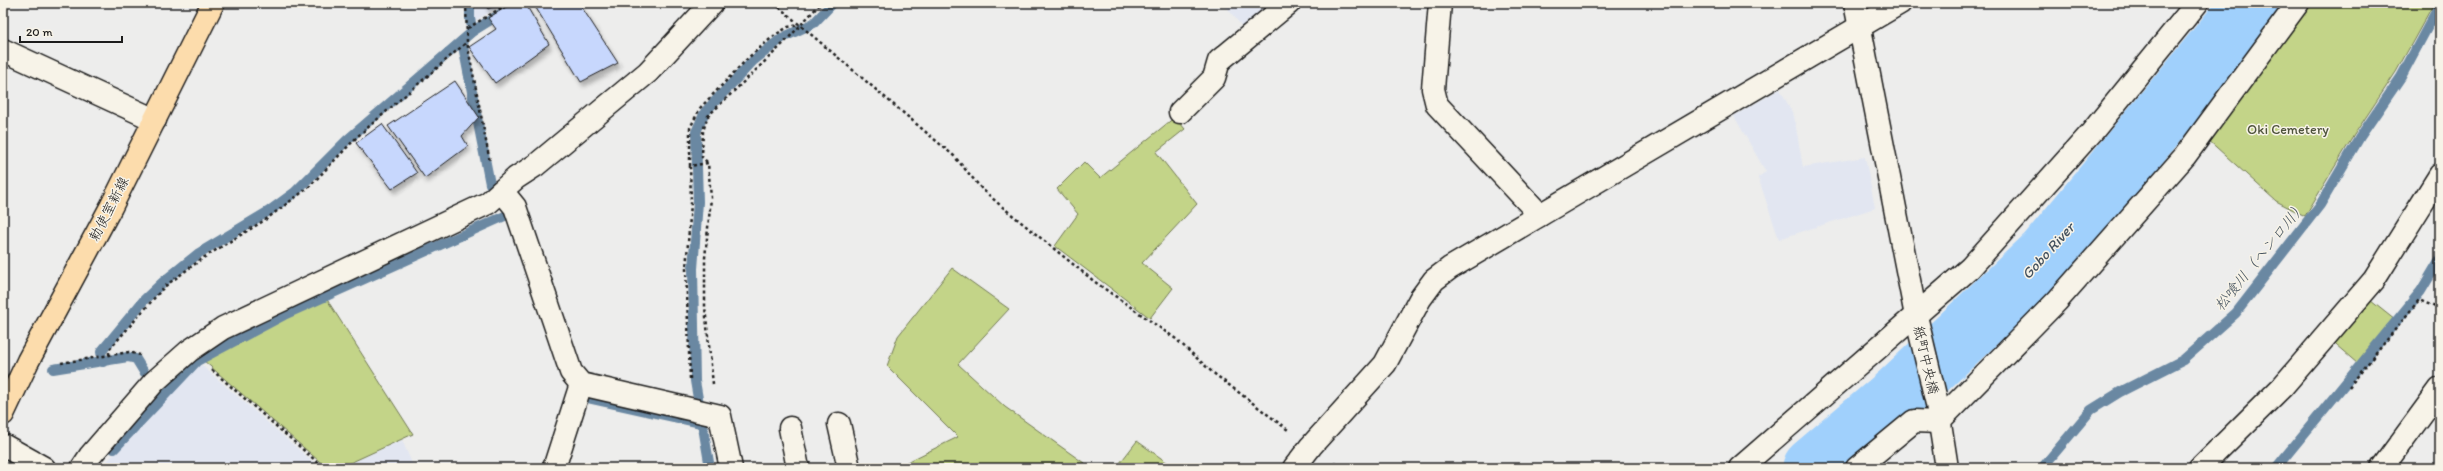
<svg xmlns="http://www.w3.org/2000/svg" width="2443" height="471" font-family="Itim,'Klee One',sans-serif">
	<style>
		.built { fill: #e2e6f1 }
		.green { fill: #c3d488; stroke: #707852 }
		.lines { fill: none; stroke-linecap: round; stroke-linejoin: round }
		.stream { stroke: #6b88a2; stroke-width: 10 }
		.river { stroke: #a0d0fc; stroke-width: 61 }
		.building { fill: #c7d7fd; stroke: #1c1c1c; filter: url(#shadow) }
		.minor-casing { stroke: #1c1c1c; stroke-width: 25 }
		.major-casing { stroke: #1c1c1c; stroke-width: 25 }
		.path { stroke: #1c1c1c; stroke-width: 2.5; stroke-dasharray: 3 3; stroke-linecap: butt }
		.minor { stroke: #f7f3e8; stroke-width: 22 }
		.major { stroke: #fcdcac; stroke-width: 22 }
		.labels { text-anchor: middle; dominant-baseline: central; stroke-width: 3; stroke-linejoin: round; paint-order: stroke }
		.park-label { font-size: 14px; fill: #4e533c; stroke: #f7f3e8 }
		.street-label { font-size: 14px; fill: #1c1c1c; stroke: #f7f3e8 }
		.water-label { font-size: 15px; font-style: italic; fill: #44525f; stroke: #f7f3e8 }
	</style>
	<defs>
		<filter id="shadow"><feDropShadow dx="2.5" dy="4.5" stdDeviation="2" flood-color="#0004"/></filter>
	</defs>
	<rect width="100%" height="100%" fill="#ededec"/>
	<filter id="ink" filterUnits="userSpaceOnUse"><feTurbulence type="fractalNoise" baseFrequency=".025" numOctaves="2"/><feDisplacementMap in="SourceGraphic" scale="8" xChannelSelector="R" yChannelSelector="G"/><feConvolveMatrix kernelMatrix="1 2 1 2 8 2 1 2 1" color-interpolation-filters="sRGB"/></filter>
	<g filter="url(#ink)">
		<!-- built -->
		<g class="built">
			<path d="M471,3H505L473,22Z"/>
			<path d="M1223,3H1275L1244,29Z"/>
			<path d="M1780,89L1794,116L1803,167L1865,157L1875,208L1779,239L1758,177L1766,172L1734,116Z"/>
			<path d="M198,362L320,468H101Z"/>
			<path d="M402,440L414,468H339Z"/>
		</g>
		<!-- green -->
		<g class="green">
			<path d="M2308,3H2434L2396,72L2354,135L2305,216L2276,201L2206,138Z"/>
			<path d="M1175,117L1185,129L1156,152L1197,204L1142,263L1173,288L1150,318L1055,246L1078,214L1057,189L1084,162L1100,178Z"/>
			<path d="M952,268L1009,309L958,364L1005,407L1091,468H895L958,437L887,366L898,336Z"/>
			<path d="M2366,297L2395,320L2358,364L2329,339Z"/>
			<path d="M326,298L413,434L339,468H327L203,360Z"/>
			<path d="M1137,441L1175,468H1116Z"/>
		</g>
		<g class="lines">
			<!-- stream -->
			<g class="stream">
				<path d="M470,3V19L473,31"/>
				<path d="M462,41L490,184"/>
				<path d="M3,87H4"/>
				<path d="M103,362L101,352L144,300L163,282L199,253L269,211L295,192L347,140L473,31L518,3"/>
				<path d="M53,369L128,357L136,359L144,372"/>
				<path d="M588,398L701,423"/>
				<path d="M114,449L197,361L284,315L507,215"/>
				<path d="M710,468L695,381L693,269L698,202L696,132L705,112L753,61L782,38L814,23L833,3"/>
				<path d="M2042,468L2091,410L2120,392L2183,360L2236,313L2320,205L2360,137L2401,77L2440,4"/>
				<path d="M2276,468L2421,291L2440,259"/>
			</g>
			<!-- river -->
			<path class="river" d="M1813,468L1900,394L2047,255L2233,29L2252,3"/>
		</g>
		<!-- building -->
		<g class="building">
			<path d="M484,3H499L488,9Z"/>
			<path d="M513,3H525L549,44L495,83L469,47L496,29L488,18Z"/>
			<path d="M533,3H579L618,63L581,82Z"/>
			<path d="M455,81L479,117L462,136L468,146L425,178L388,126Z"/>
			<path d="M382,124L417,173L392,189L356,143Z"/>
		</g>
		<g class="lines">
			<defs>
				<g id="minor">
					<path d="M1440,3L1433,89L1437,105L1540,215"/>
					<path d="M1855,3L1916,316L1937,404L1947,468"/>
					<path d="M3,50L155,120"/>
					<path d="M1180,112L1214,78L1219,61L1289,3"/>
					<path d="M502,191L515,207L571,372L581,384L720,416L731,468"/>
					<path d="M839,424L849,468"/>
					<path d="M790,428L798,468"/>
					<path d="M3,445L44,468"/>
					<path d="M82,468L90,456L154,382L189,351L223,328L488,203L516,178L536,165L648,72L712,3"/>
					<path d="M554,468L581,384"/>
					<path d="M1294,468L1311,446L1385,364L1420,299L1434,280L1450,268L1900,3"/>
					<path d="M1740,468L1970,268L2092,132L2197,3"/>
					<path d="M1857,468L1914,421L1938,422L2057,301L2185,156L2298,3"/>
					<path d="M2200,468L2282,387L2374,280L2440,175"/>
					<path d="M2382,468L2440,389"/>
				</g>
				<path id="major" d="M3,414L28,361L111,207L213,3"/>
			</defs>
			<!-- minor casing -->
			<use href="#minor" class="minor-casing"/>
			<!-- major casing -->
			<use href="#major" class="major-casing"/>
			<!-- path -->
			<g class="path">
				<path d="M466,3L467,42L490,162"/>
				<path d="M774,3L954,156L981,188L1000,205L1095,282L1176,339L1212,372L1288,430"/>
				<path d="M468,28L509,3"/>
				<path d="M707,162L702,157L703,131L708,116L784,43L821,3"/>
				<path d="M109,355V350L164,287L203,258L265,220L308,188L358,136L467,42"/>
				<path d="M61,363L129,352L140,355"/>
				<path d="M212,370L324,468"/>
				<path d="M690,379L686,269L691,203L690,166"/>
				<path d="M713,384L705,307V258L711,198L708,163L690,166V128L700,108L749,57L775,35L788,27L800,25"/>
				<path d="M2349,387L2419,300L2440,309"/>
				<path d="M1334,463L1340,468"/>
			</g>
			<!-- minor -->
			<use href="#minor" class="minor"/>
			<!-- major -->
			<use href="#major" class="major"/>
		</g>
	</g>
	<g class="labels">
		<!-- park labels -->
		<g class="park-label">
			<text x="2288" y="129">Oki Cemetery</text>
		</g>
		<!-- street labels -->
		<g class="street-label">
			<text transform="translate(109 209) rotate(-63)">勅使室新線</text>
			<text transform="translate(1926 360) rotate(77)">紙町中央橋</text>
		</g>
		<!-- water labels -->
		<g class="water-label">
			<text transform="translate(2048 251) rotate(-48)">Gobo River</text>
			<text transform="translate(2260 256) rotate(-51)">松喰川（ヘンロ川）</text>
		</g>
	</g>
	<!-- margin -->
	<rect width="2443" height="471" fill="none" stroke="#f7f3e8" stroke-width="16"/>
	<rect x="8" y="8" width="2427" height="455" fill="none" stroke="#1c1c1c" stroke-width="1.5" filter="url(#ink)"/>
	<!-- scale -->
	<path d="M20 36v6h102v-6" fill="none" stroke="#1c1c1c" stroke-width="2"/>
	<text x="26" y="36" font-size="12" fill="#1c1c1c" stroke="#f7f3e8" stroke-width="3" paint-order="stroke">20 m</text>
</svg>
